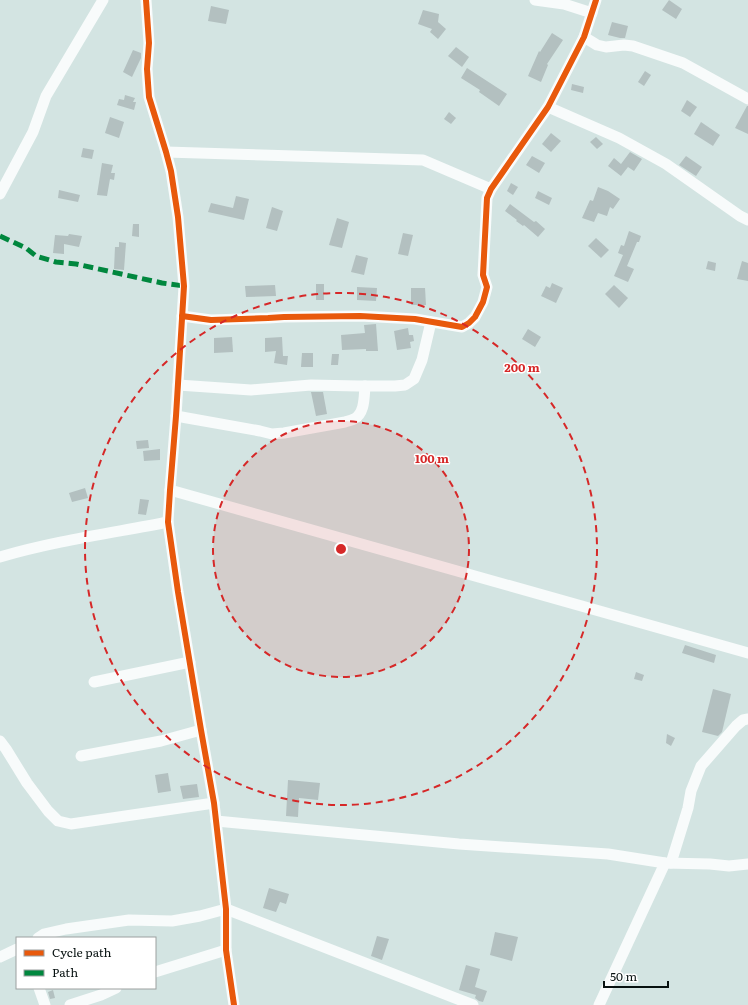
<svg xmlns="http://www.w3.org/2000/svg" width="748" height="1005" font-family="Literata,serif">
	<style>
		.building { fill: #b3c0c0 }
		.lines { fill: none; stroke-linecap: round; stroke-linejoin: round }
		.minor { stroke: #f8fbfb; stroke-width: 11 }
		.quiet { stroke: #00873e; stroke-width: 5; stroke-dasharray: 10 5; stroke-linecap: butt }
		.cycleway-casing { stroke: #fff; stroke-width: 8 }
		.cycleway { stroke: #e8590c; stroke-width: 6 }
		.ring { fill: none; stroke: #d62828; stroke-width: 2; stroke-dasharray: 7 5 }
		.centre { fill: #d62828; stroke: #fff; stroke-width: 2 }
		.ring-label { font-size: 12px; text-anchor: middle; font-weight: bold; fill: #d62828; stroke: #fff; stroke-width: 3; stroke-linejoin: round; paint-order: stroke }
	</style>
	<rect width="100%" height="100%" fill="#d3e4e2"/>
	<!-- building -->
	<g class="building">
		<path d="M669,0L682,9L676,19L662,10Z"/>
		<path d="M211,6L229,10L226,24L208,21Z"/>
		<path d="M423,10L439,14L438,22L446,29L438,39L430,32L432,29L418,24Z"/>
		<path d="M612,22L628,26L625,38H620L608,35Z"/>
		<path d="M552,33L563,40L547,64L548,65L541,82L528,76L539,51L540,52Z"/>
		<path d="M456,47L469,57L462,67L448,56Z"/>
		<path d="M133,50L141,53V58L132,77L123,72Z"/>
		<path d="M467,68L507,94L499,106L479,92L480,90L461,78Z"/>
		<path d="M645,71L651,75L644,86L638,82Z"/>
		<path d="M572,84L584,87L583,93L571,90Z"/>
		<path d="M125,95L135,98L133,102H136L134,110L117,105L119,99L124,100Z"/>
		<path d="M687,100L697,107L690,117L681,111Z"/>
		<path d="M747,106H748V134L735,128Z"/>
		<path d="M449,112L456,118L451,124L444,119Z"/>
		<path d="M110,117L124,122L119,138L105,133Z"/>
		<path d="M701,122L720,135L713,146L694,134Z"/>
		<path d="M551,133L561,141L551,152L542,144Z"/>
		<path d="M596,137L603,144L597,149L590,142Z"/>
		<path d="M83,148L94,150L92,159L81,157Z"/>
		<path d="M630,152L642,159L634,171L628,167L621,176L608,166L614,158L621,164Z"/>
		<path d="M532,156L545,163L539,173L526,165Z"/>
		<path d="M686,156L702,167L696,176L679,165Z"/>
		<path d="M102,163L113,165L111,173H115L114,180L110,179L107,196L97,195Z"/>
		<path d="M511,183L518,187L513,195L507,191Z"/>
		<path d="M598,187L608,191L620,199L613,209L610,207L607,216L598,213L594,222L582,218L590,200L593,201Z"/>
		<path d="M59,190L80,195L78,202L58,198Z"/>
		<path d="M538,191L552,198L549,205L535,198Z"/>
		<path d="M236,196L249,199L244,220L208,212L211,203L233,208Z"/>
		<path d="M510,204L534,222L536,221L545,229L538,237L524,225L523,226L516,221L517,220L505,211Z"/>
		<path d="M272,207L283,211L277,231L266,228Z"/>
		<path d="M337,218L349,222L342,248L329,245Z"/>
		<path d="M133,224H139V237L132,236Z"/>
		<path d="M629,231L641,236L639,242H637L627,266L634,269L628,282L614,276L623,255L618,253L621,245L624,246Z"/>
		<path d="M403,233L413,235L408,256L398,254Z"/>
		<path d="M69,234L82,236L79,247L64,244V254L53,253L55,235L68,236Z"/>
		<path d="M596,238L609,250L601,258L588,246Z"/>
		<path d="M119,242L126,243L124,270L114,269L115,247H119Z"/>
		<path d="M356,255L368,258L364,275L351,272Z"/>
		<path d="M708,261L716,263L715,271L706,269Z"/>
		<path d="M742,261L748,263V281L737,279Z"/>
		<path d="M552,283L563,288L556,303L541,296L546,286L550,288Z"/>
		<rect x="316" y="284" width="8" height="16"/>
		<path d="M275,285L276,296L246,297L245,286Z"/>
		<path d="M614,285L628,298L619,308L605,294Z"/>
		<path d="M357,287L377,288L376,301L357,300Z"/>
		<path d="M411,288H425L426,305H411Z"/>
		<path d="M376,324L378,351H366V349L342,350L341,335L365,333L364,325Z"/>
		<path d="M408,328L409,335H413L414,341L410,342L411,348L397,350L394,331Z"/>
		<path d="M528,329L541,337L535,347L522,339Z"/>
		<path d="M232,337L233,352L214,353V338Z"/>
		<path d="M282,337L283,356H288L287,365L274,363L276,351L265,352V338Z"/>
		<path d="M302,353H313V367H301Z"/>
		<path d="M332,354H339L338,365H331Z"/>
		<path d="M311,392H323L327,414L316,416Z"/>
		<path d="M148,440L149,448L137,449L136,441Z"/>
		<path d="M160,449V460L144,461L143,451Z"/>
		<path d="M85,488L88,498L72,502L69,493Z"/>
		<path d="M140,499L149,500L146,515L138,514Z"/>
		<path d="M685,645L716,655L714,663L682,653Z"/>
		<path d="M636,672L644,675L642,681L634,679Z"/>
		<path d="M713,689L731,694L722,732L718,736L702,732Z"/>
		<path d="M667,734L675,738L671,746L666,743Z"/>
		<path d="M168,773L171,791L158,793L155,775Z"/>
		<path d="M288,780L299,781L320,783L318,800L299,798L298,817L286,816Z"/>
		<path d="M197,784L199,797L183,799L180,786Z"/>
		<path d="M269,888L289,894L286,904L280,902L276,912L263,908Z"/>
		<path d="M495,932L518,937L512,961L490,955Z"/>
		<path d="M377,936L389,939L382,960L371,956Z"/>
		<path d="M466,965L480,969L475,987L487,991L483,1002L479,1001L475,998L476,995L459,990Z"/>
		<path d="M53,990L55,998L50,999L48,992Z"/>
	</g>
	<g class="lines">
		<!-- minor -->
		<g class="minor">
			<path d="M146,0L149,43L147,69L149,97L166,152L171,171L178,217L184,286L176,416L170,490L168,522L178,592L201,730L214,803L226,909V950L234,1005"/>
			<path d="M535,0L564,4L592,13"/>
			<path d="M584,37L597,45L606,47L624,45L633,46L683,63L748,99"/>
			<path d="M548,107L619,138L666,164L740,216L748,220"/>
			<path d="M166,152L423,160L491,189"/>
			<path d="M0,194L33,132L46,96L103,0"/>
			<path d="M182,316L211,320L268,318L284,317L360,316L415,319L462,327L469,323L475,317L483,302L487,287L483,275L487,198L491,189L548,107L584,37L596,0"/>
			<path d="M178,385L251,390L311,385L358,386H395L405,385L414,379L422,360L431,322"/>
			<path d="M176,416L260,431L272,434L284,433L345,422C348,421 352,420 354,419C365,413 364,397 365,386"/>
			<path d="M170,490L748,653"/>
			<path d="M0,557C55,541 112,533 168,522"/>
			<path d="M94,682L190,662"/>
			<path d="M0,741L6,749L27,783L48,811L58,821L71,824L214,803"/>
			<path d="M81,756L161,741L201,730"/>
			<path d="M216,821L459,844L608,854L665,863L710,864L729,866L748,864"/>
			<path d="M671,863L688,808L691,791L701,766L736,726L743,720L748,719"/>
			<path d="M38,938L44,934L66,929L129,920L172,921L200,916L226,909L473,1005"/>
			<path d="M0,957L17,949"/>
			<path d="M155,972L226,950"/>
			<path d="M39,988L45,1005"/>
			<path d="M70,1005L101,995L116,988"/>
			<path d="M599,1005L665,863"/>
		</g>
		<!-- quiet -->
		<path class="quiet" d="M0,236L26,248L36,256L56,262L76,264L162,283L184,286"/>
		<defs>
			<g id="cycleway">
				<path d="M146,0L149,43L147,69L149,97L166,152L171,171L178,217L184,286L176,416L170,490L168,522L178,592L201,730L214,803L226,909V950L234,1005"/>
				<path d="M182,316L211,320L268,318L284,317L360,316L415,319L462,327L469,323L475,317L483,302L487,287L483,275L487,198L491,189L548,107L584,37L596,0"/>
			</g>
		</defs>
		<!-- cycleway casing -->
		<use href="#cycleway" class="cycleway-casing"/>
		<!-- cycleway -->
		<use href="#cycleway" class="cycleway"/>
	</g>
	<!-- distance rings -->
	<circle cx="341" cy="549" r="128" fill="#d62828" fill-opacity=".12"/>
	<g class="ring">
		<circle cx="341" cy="549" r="128"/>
		<circle cx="341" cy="549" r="256"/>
	</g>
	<circle cx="341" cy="549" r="6" class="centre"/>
	<g class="ring-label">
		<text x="522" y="372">200 m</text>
		<text x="432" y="463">100 m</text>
	</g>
	<!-- legend -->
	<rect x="16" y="937" width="140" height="52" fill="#ffffff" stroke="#9ca09f"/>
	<rect x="24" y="950" width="20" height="6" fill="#e8590c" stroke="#9ca09f"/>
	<text x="52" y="957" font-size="12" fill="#071110">Cycle path</text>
	<rect x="24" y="970" width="20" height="6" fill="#00873e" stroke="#9ca09f"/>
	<text x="52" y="977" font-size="12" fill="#071110">Path</text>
	<!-- scale -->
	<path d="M604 981v6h64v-6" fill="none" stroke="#071110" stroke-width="2"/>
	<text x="610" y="981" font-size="12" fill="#071110" stroke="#ffffff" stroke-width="3" paint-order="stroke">50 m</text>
</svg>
